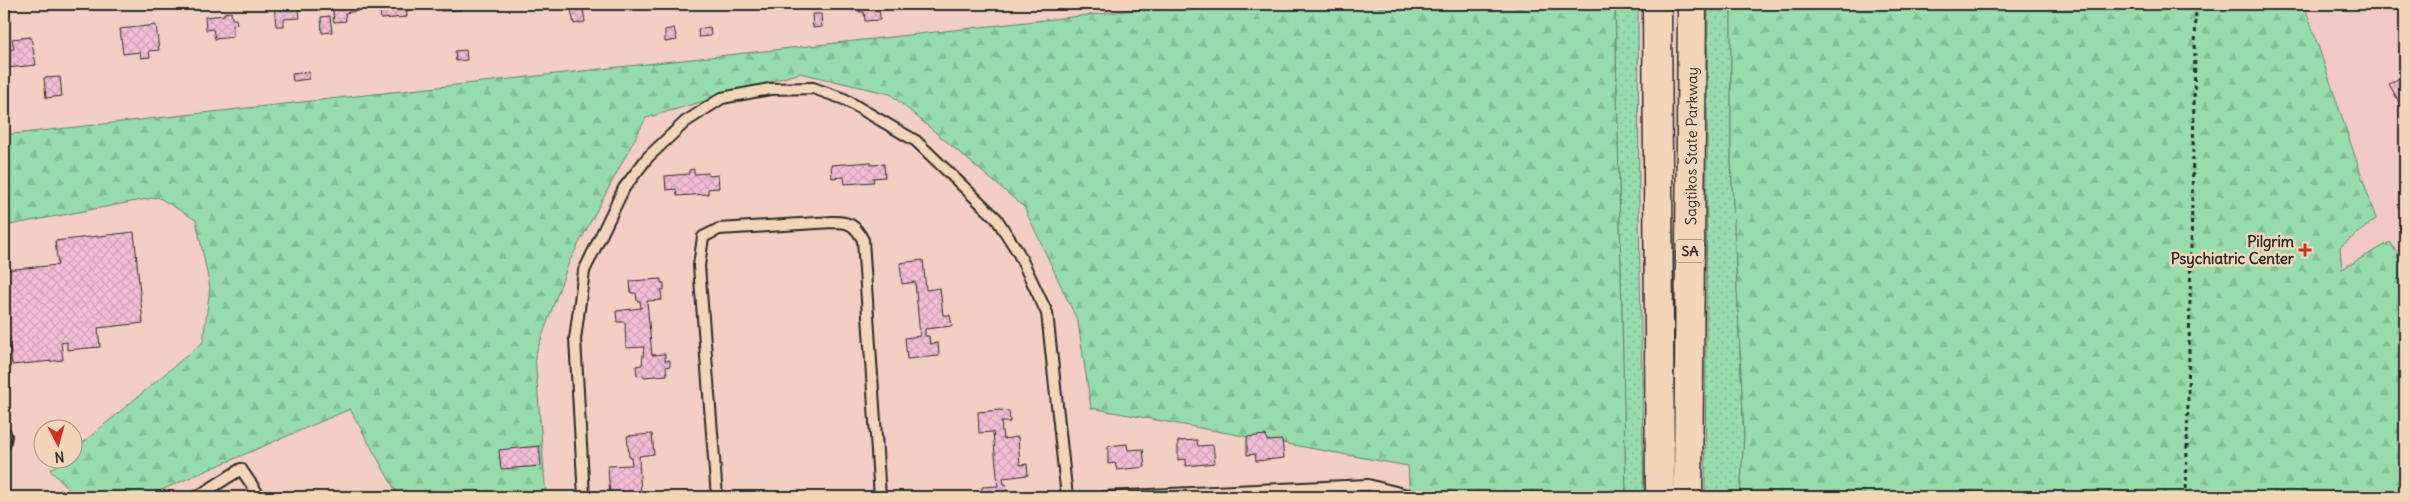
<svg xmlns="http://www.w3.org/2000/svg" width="2409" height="501" font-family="Delius,sans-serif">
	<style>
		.built { fill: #f3c9c8 }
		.grass { fill: url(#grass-dots); stroke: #60846b }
		.forest { fill: url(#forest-firs); stroke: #60846b }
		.building { fill: url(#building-cross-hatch); stroke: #2b2b2b }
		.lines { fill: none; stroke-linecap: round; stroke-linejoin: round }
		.lane-casing { stroke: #2b2b2b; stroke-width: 14 }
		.highway-casing { stroke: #2b2b2b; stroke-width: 31 }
		.path { stroke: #2b2b2b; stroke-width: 3; stroke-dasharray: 4 4; stroke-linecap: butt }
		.lane { stroke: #f3d6ba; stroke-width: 10 }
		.highway { stroke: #f3d6ba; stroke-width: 28 }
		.poi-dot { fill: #c8321e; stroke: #f3d6ba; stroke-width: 2 }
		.labels { text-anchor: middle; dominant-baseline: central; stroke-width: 5; stroke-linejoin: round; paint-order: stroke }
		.shield { fill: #f3d6ba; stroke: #675e56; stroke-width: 1 }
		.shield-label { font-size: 14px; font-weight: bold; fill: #2b2b2b }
		.street-label { font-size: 15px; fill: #2b2b2b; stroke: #f3d6ba }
		.poi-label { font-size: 15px; font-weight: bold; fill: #2b2b2b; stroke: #f3d6ba; text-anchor: end }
	</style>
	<defs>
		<pattern id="grass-dots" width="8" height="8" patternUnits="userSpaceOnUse" patternTransform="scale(1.25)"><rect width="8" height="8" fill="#96ddab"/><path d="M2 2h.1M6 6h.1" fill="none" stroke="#81be93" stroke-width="1.8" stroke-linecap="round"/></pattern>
		<pattern id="forest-firs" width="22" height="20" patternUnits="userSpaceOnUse" patternTransform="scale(1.25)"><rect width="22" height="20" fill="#96ddab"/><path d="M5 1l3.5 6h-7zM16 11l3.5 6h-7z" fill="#81be93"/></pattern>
		<pattern id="building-cross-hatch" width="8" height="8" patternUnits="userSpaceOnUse" patternTransform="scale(1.25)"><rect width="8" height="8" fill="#f3bcd5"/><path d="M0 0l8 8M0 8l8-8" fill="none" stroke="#d0a2b7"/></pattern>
	</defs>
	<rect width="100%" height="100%" fill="#f3cec2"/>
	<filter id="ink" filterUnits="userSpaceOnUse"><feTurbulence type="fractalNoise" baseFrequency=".02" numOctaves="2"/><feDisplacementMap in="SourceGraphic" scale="10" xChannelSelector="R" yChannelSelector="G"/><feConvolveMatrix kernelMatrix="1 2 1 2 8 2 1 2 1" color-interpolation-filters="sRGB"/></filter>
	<g filter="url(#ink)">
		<!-- built -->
		<path class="built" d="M2214,4H2405V497Z"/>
		<!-- grass -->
		<g class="grass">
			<path d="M1615,4H1638L1639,215L1644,497H1626Z"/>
			<path d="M1708,4H1731V160L1744,436L1740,497H1705Z"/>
		</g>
		<!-- forest -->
		<g class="forest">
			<path d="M1189,4H1615L1626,497H1410L1408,466L1091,408L1078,322L1024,207L890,94L800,73L646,118L569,262L535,356L546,497H399L350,409L145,497H76L50,470L64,459L72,458L73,451L203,342L210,287L196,220L158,197L4,226V135Z"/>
			<path d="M1731,4H2304L2376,219L2340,247L2342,269L2390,242L2405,267V497H1740L1744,436L1731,160Z"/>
		</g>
		<!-- building -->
		<g class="building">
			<path d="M274,4H298L300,18L284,19V26H276Z"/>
			<path d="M332,4H357L358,11L345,13L346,21L334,22Z"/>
			<path d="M379,4H406L407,17L381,19Z"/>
			<path d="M440,4H461V10L441,11Z"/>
			<path d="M859,4H879L880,20L865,21L864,12H859Z"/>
			<path d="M583,8L585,22L574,24L571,10Z"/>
			<path d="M231,12L232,19H236L237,24L233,25V37L215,39L213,29L206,30L205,17L224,15V13Z"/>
			<path d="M812,14H821L822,27L813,28Z"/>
			<path d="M330,16L332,32L322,33L321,17Z"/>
			<path d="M156,25L159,50L149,51L150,57L141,58L140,52L123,54L120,29Z"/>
			<path d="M710,27L711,36L699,37L698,29Z"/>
			<path d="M674,28L677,40L665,42V30Z"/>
			<path d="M31,37L36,65L7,68L5,50L14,49L12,39Z"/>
			<path d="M466,50L467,60L456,61L455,51Z"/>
			<path d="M309,72V79L293,81L292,74Z"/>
			<path d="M2405,75V113L2389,84Z"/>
			<path d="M60,77L62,96L46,98L44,78Z"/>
			<path d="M871,162V165L884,164L885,177L873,178L874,182L845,184L844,177L832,178L831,165Z"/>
			<path d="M694,169V174L708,173L709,176L718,175L719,188L708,189V194L677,196L676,189L666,190L665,176L689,174V170Z"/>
			<path d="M134,232L143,323L98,328L100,347L67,350V342L61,343L63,360L12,365L10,347H5L6,358H4V270L58,265L55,241Z"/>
			<path d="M923,260L926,290L940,288L943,315H950L952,326L925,329V336H929L930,344L938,343L939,356L907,359L905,338L920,336L915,282L902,284L900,263Z"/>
			<path d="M661,279V283H664V290H661L662,300L647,301L652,355L665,354V361L670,360V366L666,367L667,375L643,377V375L637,376L636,366L642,365L644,347L626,348L625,322H617L616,311L641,308L640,301H637L636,293H631L630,281Z"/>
			<path d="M1000,410L1009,411L1010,422H1001L1003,439L1018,437L1020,465L1027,464L1028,475L1003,478L1004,484H1006L1007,497H981L982,487L998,486L993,432L979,433L978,412Z"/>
			<path d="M652,434L654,454L639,456L641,497H610L608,466L632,465L631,457H629L627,436Z"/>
			<path d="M1266,435L1267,441L1282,440L1284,458L1256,461L1255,454L1247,455V437Z"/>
			<path d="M1197,440L1198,446L1213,445L1215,463L1186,466V459L1178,460V441Z"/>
			<path d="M1127,444L1128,450L1143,449L1145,467L1117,470L1115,463L1108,464V446Z"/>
			<path d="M539,446L541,466L501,469L499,450Z"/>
		</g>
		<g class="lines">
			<defs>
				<g id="lane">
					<path d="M4,432L6,436L4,446"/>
					<path d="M197,497L241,469L260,497"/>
					<path d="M584,497L575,339L584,271L624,188L648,157L685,122L722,98L770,89L813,88L844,99L916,141L996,218L1018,252L1047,313L1067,497"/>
					<path d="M717,497L699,266L703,237L719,229L833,222C850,222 855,225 863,240L880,497"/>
					<path d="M1106,497L1368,485L1415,497"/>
				</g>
				<g id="highway">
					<path d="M1657,4L1660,497"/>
					<path id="s1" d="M1688,497L1692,4"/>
				</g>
			</defs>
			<!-- lane casing -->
			<use href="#lane" class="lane-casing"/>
			<!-- highway casing -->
			<use href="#highway" class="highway-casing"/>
			<!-- path -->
			<path class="path" d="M2186,497L2196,4"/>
			<!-- lane -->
			<use href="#lane" class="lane"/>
			<!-- highway -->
			<use href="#highway" class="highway"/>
		</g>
	</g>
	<!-- markers -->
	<path class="poi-dot" d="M2302.5 242.5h5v5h5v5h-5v5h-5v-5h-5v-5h5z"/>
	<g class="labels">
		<!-- shield labels -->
		<rect class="shield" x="1676" y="239.5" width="28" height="23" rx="4"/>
		<g class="shield-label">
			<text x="1690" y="251">SA</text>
		</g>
		<!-- street labels -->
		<g class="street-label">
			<text stroke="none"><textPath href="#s1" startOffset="351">Sagtikos State Parkway</textPath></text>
		</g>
		<!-- poi labels -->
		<g class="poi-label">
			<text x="2294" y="241">Pilgrim<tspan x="2294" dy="17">Psychiatric Center</tspan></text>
		</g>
	</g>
	<!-- margin -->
	<rect width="2409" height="501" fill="none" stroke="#f3d6ba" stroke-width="20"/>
	<rect x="10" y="10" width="2389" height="481" fill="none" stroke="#2b2b2b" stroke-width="2" filter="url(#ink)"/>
	<!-- north arrow -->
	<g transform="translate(58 444) rotate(174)"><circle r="24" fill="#f3d6ba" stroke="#a39281"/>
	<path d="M0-4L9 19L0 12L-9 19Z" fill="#c8321e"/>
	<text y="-8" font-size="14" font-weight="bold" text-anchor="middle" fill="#2b2b2b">N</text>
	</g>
</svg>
